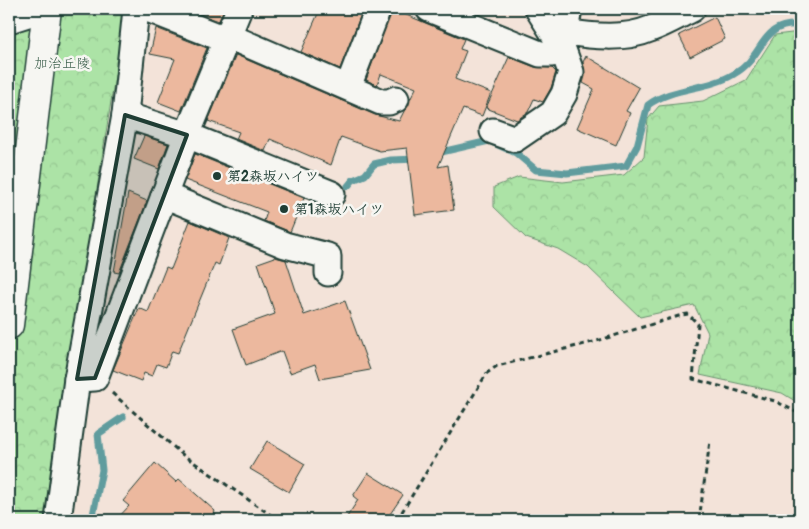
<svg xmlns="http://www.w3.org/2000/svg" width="809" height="529" font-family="Pangolin,'Klee One',sans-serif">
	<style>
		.forest { fill: url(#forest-crowns); stroke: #66906d }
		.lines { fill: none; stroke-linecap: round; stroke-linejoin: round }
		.stream { stroke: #609c9e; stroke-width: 7 }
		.building { fill: #ecb89e; stroke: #1f3d34 }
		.street-casing { stroke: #1f3d34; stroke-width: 29 }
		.highway-casing { stroke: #1f3d34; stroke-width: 31 }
		.path { stroke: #1f3d34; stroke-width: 3; stroke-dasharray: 5 4; stroke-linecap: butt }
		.street { stroke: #f6f6f2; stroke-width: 25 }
		.highway { stroke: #f6f6f2; stroke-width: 28 }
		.marked { fill: #1f3d34; fill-opacity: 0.2; stroke: #1f3d34; stroke-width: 4; stroke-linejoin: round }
		.poi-dot { fill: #1f3d34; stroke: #f6f6f2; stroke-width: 2 }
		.labels { text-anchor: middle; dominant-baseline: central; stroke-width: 5; stroke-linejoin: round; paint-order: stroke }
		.park-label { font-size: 14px; fill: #3b5e4b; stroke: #f6f6f2 }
		.poi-label { font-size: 14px; font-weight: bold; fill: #1f3d34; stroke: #f6f6f2; text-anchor: start }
	</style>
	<defs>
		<pattern id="forest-crowns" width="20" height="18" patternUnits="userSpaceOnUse" patternTransform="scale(1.25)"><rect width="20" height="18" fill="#ace3a6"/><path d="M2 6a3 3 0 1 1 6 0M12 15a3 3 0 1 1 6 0" fill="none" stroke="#94c490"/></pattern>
	</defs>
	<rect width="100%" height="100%" fill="#f3e3d9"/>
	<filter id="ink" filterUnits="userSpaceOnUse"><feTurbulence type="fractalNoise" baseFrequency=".02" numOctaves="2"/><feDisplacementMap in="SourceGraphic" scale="10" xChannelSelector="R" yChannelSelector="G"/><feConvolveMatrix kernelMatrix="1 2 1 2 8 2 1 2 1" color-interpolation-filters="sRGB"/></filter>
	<g filter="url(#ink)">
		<!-- forest -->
		<g class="forest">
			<path d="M9,9H123L120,45L44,520H9Z"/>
			<path d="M800,32V404L782,393L700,375L708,333L694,305L640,317L588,267L558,249L526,238L494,207V187L519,177L563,182L624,175L644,157L648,119L659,106L703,101L746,80L775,35Z"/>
		</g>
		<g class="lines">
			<!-- stream -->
			<g class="stream">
				<path d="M437,153L489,141L516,153L536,170L567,173L626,166L637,146L648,105C672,87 708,90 734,74C765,57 759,22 800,25"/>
				<path d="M348,186L353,180L365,175L374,164L391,160L418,159"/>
				<path d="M92,520L102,470L98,434L123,417"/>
			</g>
		</g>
		<!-- building -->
		<g class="building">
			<path d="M195,9H224L219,21L194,12Z"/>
			<path d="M320,9H363L340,69L301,52Z"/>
			<path d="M392,9L464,39L460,49L466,51L455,79L491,93L482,116L463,109L438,167L448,165L454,210L415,215L407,148L380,151L341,137L331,165L270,139L265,151L236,139L239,132L208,121L236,55L375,115L399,121L416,88L381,74L377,85L366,80Z"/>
			<path d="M715,17L725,39L690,57L679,35Z"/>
			<path d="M156,28L207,48L181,111L158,102L175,59L150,54Z"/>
			<path d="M586,56L639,88L626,111L630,113L616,145L577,128L594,89L583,83L585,76L583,62Z"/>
			<path d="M509,57L535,67L552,68L556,72L551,88L543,102L534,99L528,112L517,120L486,108Z"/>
			<path d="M144,136L168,144L159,169L134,159Z"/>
			<path d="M195,154L304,198L290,232L264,221L267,212L185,180Z"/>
			<path d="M128,193L147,201L119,273L114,272Z"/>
			<path d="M190,221L229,238L219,265L215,263L178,353L172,351L166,367L157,364L152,376L144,373L141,381L113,370L139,308L148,312L166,267L171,269Z"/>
			<path d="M275,257L286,260L304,315L345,301L370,370L320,379L315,364L290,373L282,351L246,365L233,329L275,314L258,263Z"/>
			<path d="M267,441L305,464L289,492L250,469Z"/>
			<path d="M155,463L176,482L179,479L215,511L214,513L220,520H116L129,506L123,501Z"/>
			<path d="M368,473L403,495L386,520H345L358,500L353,496Z"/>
		</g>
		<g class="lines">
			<defs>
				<g id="street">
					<path d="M148,9L214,35L228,36L381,102H389L396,99"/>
					<path d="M429,9L540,54H552L562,47L569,9"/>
					<path d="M9,20L43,9"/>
					<path d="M565,32C591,36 625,40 650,29C664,24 678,16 692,9"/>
					<path d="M348,87L378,9"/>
					<path d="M125,115L187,135L332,194"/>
					<path d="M493,131L515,139L553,113L564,94L571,72L562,47L538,9"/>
					<path d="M164,195L285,245L328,256V273"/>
					<path d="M77,379L95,378L187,135L239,9"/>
					<path d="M58,520L77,379L125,115L136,9"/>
				</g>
				<path id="highway" d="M9,325L47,9"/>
			</defs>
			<!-- street casing -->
			<use href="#street" class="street-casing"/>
			<!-- highway casing -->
			<use href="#highway" class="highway-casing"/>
			<!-- path -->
			<g class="path">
				<path d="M112,393L183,455L278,520"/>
				<path d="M397,520L487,373L497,366L597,341L682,315L688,314L698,324L693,379L775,401L800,414"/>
				<path d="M699,520L710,441"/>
			</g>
			<!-- street -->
			<use href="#street" class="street"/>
			<!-- highway -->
			<use href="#highway" class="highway"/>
		</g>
	</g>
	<!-- marked area -->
	<path class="marked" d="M125,115L187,135L95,378L77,379Z"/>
	<!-- markers -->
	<g class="poi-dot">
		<circle cx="217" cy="176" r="5"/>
		<circle cx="284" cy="209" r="5"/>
	</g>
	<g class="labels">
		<!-- park labels -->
		<g class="park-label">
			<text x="62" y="63">加治丘陵</text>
		</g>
		<!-- poi labels -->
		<g class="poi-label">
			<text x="227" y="176">第2森坂ハイツ</text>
			<text x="294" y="209">第1森坂ハイツ</text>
		</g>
	</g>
	<!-- margin -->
	<rect width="809" height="529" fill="none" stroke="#f6f6f2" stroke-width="30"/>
	<rect x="15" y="15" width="779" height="499" fill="none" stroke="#1f3d34" stroke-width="2" filter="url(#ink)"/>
</svg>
